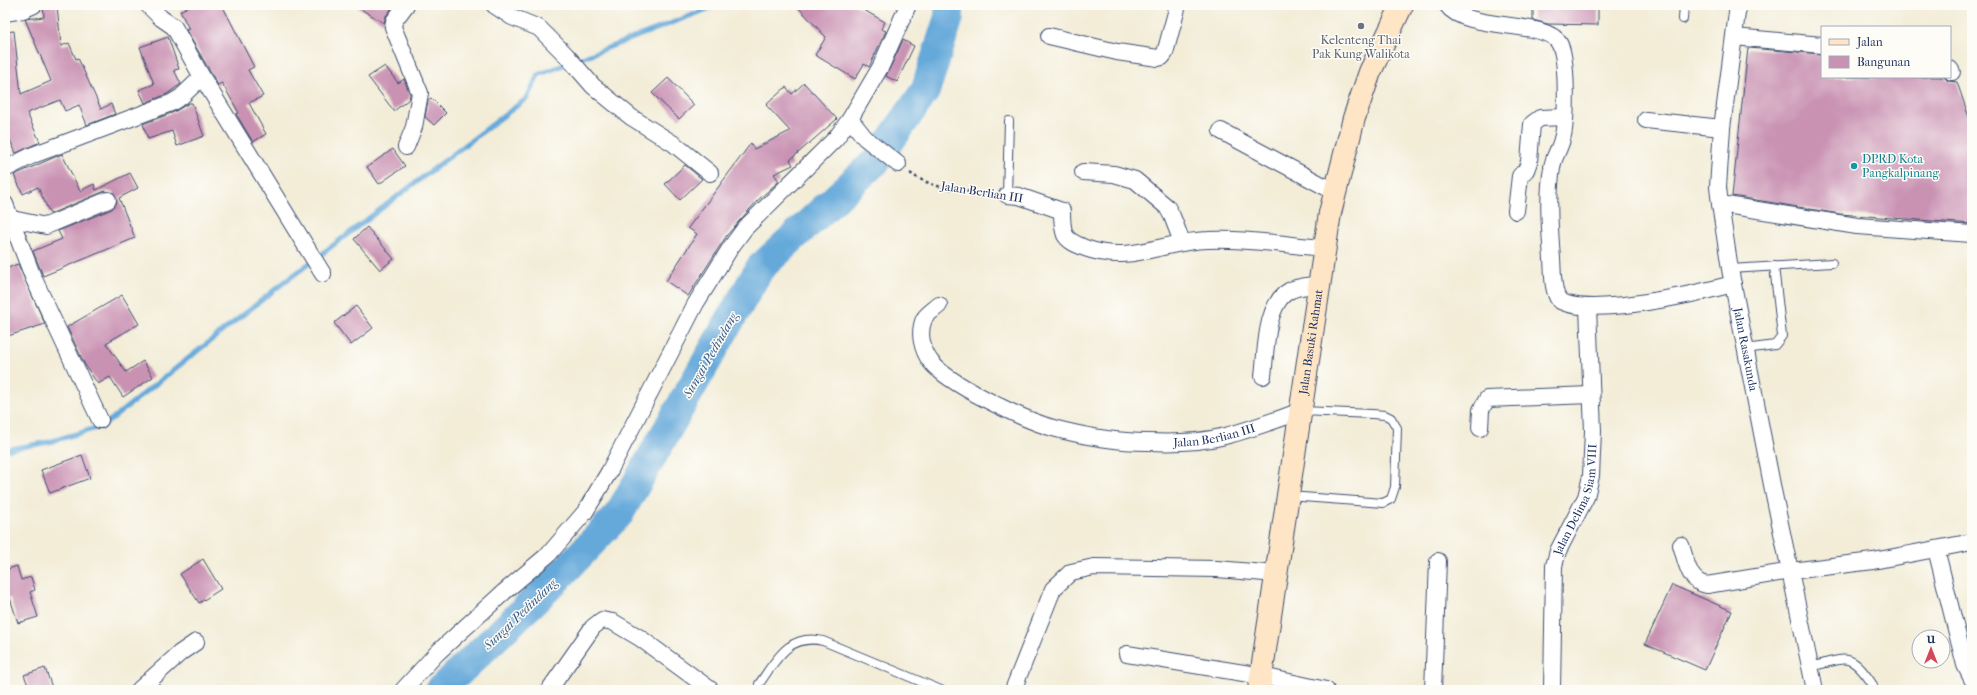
<svg xmlns="http://www.w3.org/2000/svg" width="1977" height="695" font-family="'IM FELL French Canon',serif">
	<style>
		.lines { fill: none; stroke-linecap: round; stroke-linejoin: round }
		.stream { stroke: #65a9da; stroke-width: 5 }
		.river { stroke: #65a9da; stroke-width: 30 }
		.building { fill: #c992b3 }
		.lane-casing { stroke: #3b4c70; stroke-width: 10 }
		.street-casing { stroke: #3b4c70; stroke-width: 18 }
		.secondary-casing { stroke: #3b4c70; stroke-width: 24 }
		.path { stroke: #3b4c70; stroke-width: 2.5; stroke-dasharray: 3 3; stroke-linecap: butt }
		.lane { stroke: #fff; stroke-width: 8 }
		.street { stroke: #fff; stroke-width: 16 }
		.secondary { stroke: #fde5c5; stroke-width: 22 }
		.worship-dot { fill: #6b7280; stroke: #fdfcf7; stroke-width: 1.5 }
		.culture-dot { fill: #0f9aa8; stroke: #fdfcf7; stroke-width: 1.5 }
		.labels { text-anchor: middle; dominant-baseline: central; stroke-width: 3; stroke-linejoin: round; paint-order: stroke }
		.worship-label { font-size: 12px; fill: #5b616d; stroke: #fdfcf7 }
		.culture-label { font-size: 12px; fill: #0d838f; stroke: #fdfcf7; text-anchor: start }
		.street-label { font-size: 12px; fill: #1b2f5e; stroke: #fdfcf7 }
		.water-label { font-size: 13px; font-style: italic; fill: #355a89; stroke: #fdfcf7 }
	</style>
	<rect width="100%" height="100%" fill="#fdfcf7"/>
	<filter id="ink" filterUnits="userSpaceOnUse"><feTurbulence type="fractalNoise" baseFrequency=".025" numOctaves="2"/><feDisplacementMap in="SourceGraphic" scale="8" xChannelSelector="R" yChannelSelector="G"/><feConvolveMatrix kernelMatrix="1 2 1 2 8 2 1 2 1" color-interpolation-filters="sRGB"/></filter>
	<filter id="wash" filterUnits="userSpaceOnUse"><feTurbulence type="fractalNoise" baseFrequency=".012" numOctaves="4" result="noise"/><feDisplacementMap in="SourceGraphic" scale="16" xChannelSelector="R" yChannelSelector="G"/><feGaussianBlur stdDeviation="0.9" result="paint"/><feColorMatrix in="noise" values="0 0 0 0 0 0 0 0 0 0 0 0 0 0 0 0 0 1.4 0 .05"/><feComposite in="paint" operator="in"/></filter>
	<g filter="url(#wash)">
		<rect width="100%" height="100%" fill="#f3edd8"/>
		<g class="lines">
			<!-- stream -->
			<path class="stream" d="M5,450L49,442L103,426L282,284L527,98L538,75L718,5"/>
			<!-- river -->
			<path class="river" d="M440,690L553,583L619,514L760,268L876,161L925,91L949,17V5"/>
		</g>
		<g id="blocks">
			<!-- building -->
			<g class="building">
				<path d="M43,5H57L61,46L69,43L76,59L78,58L101,109L111,104L115,114L87,125L79,105L65,111L60,100L27,113L40,142L16,153L5,129V32L14,31L21,94L51,81L25,19L44,17Z"/>
				<path d="M191,5H222L254,67L248,70L263,96L249,103L266,134L253,142L236,114L239,113L222,83L218,85L186,30L189,29L180,11Z"/>
				<path d="M354,5H394L386,16L384,23Z"/>
				<path d="M796,5H855L885,22L881,29L886,31L869,67L864,64L855,79L815,55L826,37Z"/>
				<path d="M1533,5H1598V25L1548,24L1533,20Z"/>
				<path d="M168,37L179,69L174,70L181,84L167,94L145,103L139,90L154,84L140,47Z"/>
				<path d="M903,40L914,46L897,82L886,76Z"/>
				<path d="M1748,48L1822,54V77H1944L1948,81L1957,82L1972,126V224L1840,214L1732,196Z"/>
				<path d="M385,66L398,83L404,79L410,94L409,99L394,111L368,77Z"/>
				<path d="M668,78L694,105L679,119L652,93Z"/>
				<path d="M804,83L837,119L790,160L793,165L774,174L779,181L757,201L727,235L688,296L666,281L697,234L688,228L751,143L754,149L790,131L766,105L786,87L792,94Z"/>
				<path d="M431,98L446,113L434,125L425,117L428,100Z"/>
				<path d="M189,103H192L204,136L177,146L172,131L148,139L143,124L174,112Z"/>
				<path d="M393,149L405,166L379,184L367,167Z"/>
				<path d="M62,154L80,191L94,184L96,190L130,173L138,188L119,198L135,238L43,276L33,251L62,239L58,231L112,209L117,202L114,193L105,191L50,214L38,187L23,194L14,175Z"/>
				<path d="M685,165L702,179L680,200L665,184Z"/>
				<path d="M367,227L394,259L380,270L354,239Z"/>
				<path d="M18,264L45,324L5,337V269Z"/>
				<path d="M122,295L139,324L106,343L126,372L143,361L153,377L123,397L110,377L98,384L85,365L67,327Z"/>
				<path d="M356,306L373,328L351,345L334,323Z"/>
				<path d="M82,455L90,478L50,493L41,470Z"/>
				<path d="M203,559L221,589L199,603L180,574Z"/>
				<path d="M17,566L21,580L31,577L35,590L30,592L38,617L18,623L10,598L5,599V570Z"/>
				<path d="M1672,585L1732,611L1705,670L1645,644Z"/>
				<path d="M45,668L53,690H30L24,675Z"/>
			</g>
		</g>
	</g>
	<g filter="url(#ink)">
		<use href="#blocks" fill-opacity="0" stroke="#3b4c70" stroke-width="1"/>
		<g class="lines">
			<defs>
				<g id="lane">
					<path d="M1683,19L1684,5"/>
					<path d="M1007,195L1009,121"/>
					<path d="M1730,269L1832,263"/>
					<path d="M1745,349L1775,345L1782,336L1774,266"/>
					<path d="M1289,496L1383,503L1391,499L1395,487L1397,428L1391,418L1385,415L1372,414L1302,411"/>
					<path d="M1810,667C1847,658 1850,651 1873,685"/>
					<path d="M759,684C776,660 789,633 823,641L941,690"/>
				</g>
				<g id="street">
					<path d="M148,5L161,18L174,27L202,77L323,274"/>
					<path d="M494,5L512,17L539,28L566,55L593,86L631,117L674,144L710,173"/>
					<path d="M1447,5C1466,32 1546,19 1559,43C1568,58 1567,122 1562,139C1560,149 1553,157 1552,168C1547,198 1550,229 1552,259C1553,271 1552,290 1559,300C1587,319 1699,293 1733,284"/>
					<path id="s1" d="M1738,5L1722,128L1718,187L1720,204L1730,269L1773,490L1815,690"/>
					<path d="M5,13L23,10L34,5"/>
					<path d="M1049,36L1117,52L1158,58L1162,57L1165,53L1178,5"/>
					<path d="M1734,37L1822,45"/>
					<path d="M1950,69L1952,72"/>
					<path d="M850,119L865,138L898,164"/>
					<path d="M1646,120L1722,128"/>
					<path d="M1221,131L1335,192"/>
					<path d="M406,147L414,127L420,93L393,27L394,21L406,5"/>
					<path d="M5,169L33,155L171,103L181,97L202,77"/>
					<path d="M1083,172L1114,174L1135,180L1167,207L1172,216L1182,242"/>
					<path d="M1007,195L1019,196L1062,211C1062,218 1062,227 1065,235C1069,242 1078,245 1085,248C1132,265 1161,241 1208,240C1244,238 1286,245 1323,248"/>
					<path d="M5,204L33,277L100,420"/>
					<path d="M1720,204L1857,226L1972,234"/>
					<path d="M1516,211L1520,176L1526,170L1529,162L1532,124L1540,118L1565,117"/>
					<path d="M12,219L46,226L108,200"/>
					<path id="s2" d="M939,305C935,309 927,314 924,319C918,333 922,350 931,362C948,384 1024,420 1053,428C1083,436 1117,442 1148,442C1172,443 1197,443 1221,437C1248,431 1275,420 1301,411"/>
					<path d="M1263,376C1266,353 1265,304 1289,291C1297,286 1310,286 1319,284"/>
					<path d="M1480,428L1481,410L1487,399L1591,395"/>
					<path d="M1681,545C1686,560 1688,582 1707,585L1791,571L1873,561L1972,542"/>
					<path d="M1936,549L1965,665L1972,679"/>
					<path d="M1127,654L1262,676L1326,690"/>
					<path d="M139,690L180,653L196,642"/>
					<path d="M403,690L437,653L504,592L549,554L585,512L609,472L696,303L731,247L745,228L836,138L850,119L881,66L908,5"/>
					<path d="M549,690L593,627L602,620L613,622L640,638L711,690"/>
					<path d="M1013,690L1053,589L1071,572L1094,567L1217,569L1277,574"/>
					<path d="M1433,690L1438,561"/>
					<path id="s3" d="M1552,690L1554,566L1558,551L1586,497L1591,476L1593,431L1588,307"/>
				</g>
				<g id="secondary">
					<path id="s4" d="M1259,690L1330,213L1354,118L1370,72L1402,5"/>
				</g>
			</defs>
			<!-- lane casing -->
			<use href="#lane" class="lane-casing"/>
			<!-- street casing -->
			<use href="#street" class="street-casing"/>
			<!-- secondary casing -->
			<use href="#secondary" class="secondary-casing"/>
			<!-- path -->
			<path class="path" d="M910,173C934,190 963,191 991,194"/>
			<!-- lane -->
			<use href="#lane" class="lane"/>
			<!-- street -->
			<use href="#street" class="street"/>
			<!-- secondary -->
			<use href="#secondary" class="secondary"/>
		</g>
	</g>
	<!-- markers -->
	<circle class="worship-dot" cx="1361" cy="26" r="4"/>
	<circle class="culture-dot" cx="1854" cy="166" r="4"/>
	<g class="labels">
		<!-- worship labels -->
		<g class="worship-label">
			<text x="1361" y="40">Kelenteng Thai<tspan x="1361" dy="14">Pak Kung Walikota</tspan></text>
		</g>
		<!-- culture labels -->
		<g class="culture-label">
			<text x="1862" y="159">DPRD Kota<tspan x="1862" dy="14">Pangkalpinang</tspan></text>
		</g>
		<!-- street labels -->
		<g class="street-label">
			<text transform="translate(982 192) rotate(9)">Jalan Berlian III</text>
			<text stroke="none"><textPath href="#s4" startOffset="352">Jalan Basuki Rahmat</textPath></text>
			<text stroke="none"><textPath href="#s1" startOffset="348">Jalan Rasakunda</textPath></text>
			<text stroke="none"><textPath href="#s2" startOffset="369">Jalan Berlian III</textPath></text>
			<text stroke="none"><textPath href="#s3" startOffset="195">Jalan Delima Siam VIII</textPath></text>
		</g>
		<!-- water labels -->
		<g class="water-label">
			<text transform="translate(710 355) rotate(-60)">Sungai Pedindang</text>
			<text transform="translate(520 614) rotate(-44)">Sungai Pedindang</text>
		</g>
	</g>
	<!-- margin -->
	<rect width="1977" height="695" fill="none" stroke="#fdfcf7" stroke-width="20"/>
	<!-- legend -->
	<rect x="1821" y="26" width="130" height="52" fill="#fdfcf7" stroke="#a3aaba"/>
	<rect x="1829" y="39" width="20" height="6" fill="#fde5c5" stroke="#a3aaba"/>
	<text x="1857" y="46" font-size="12" fill="#1b2f5e">Jalan</text>
	<rect x="1829" y="56" width="20" height="12" fill="#c992b3" stroke="#a3aaba"/>
	<text x="1857" y="66" font-size="12" fill="#1b2f5e">Bangunan</text>
	<!-- north arrow -->
	<g transform="translate(1931 649)"><circle r="19" fill="#fdfcf7" stroke="#a3aaba"/>
	<path d="M0-3L7 15L0 10L-7 15Z" fill="#d1495b"/>
	<text y="-6" font-size="11" font-weight="bold" text-anchor="middle" fill="#1b2f5e">U</text>
	</g>
</svg>
